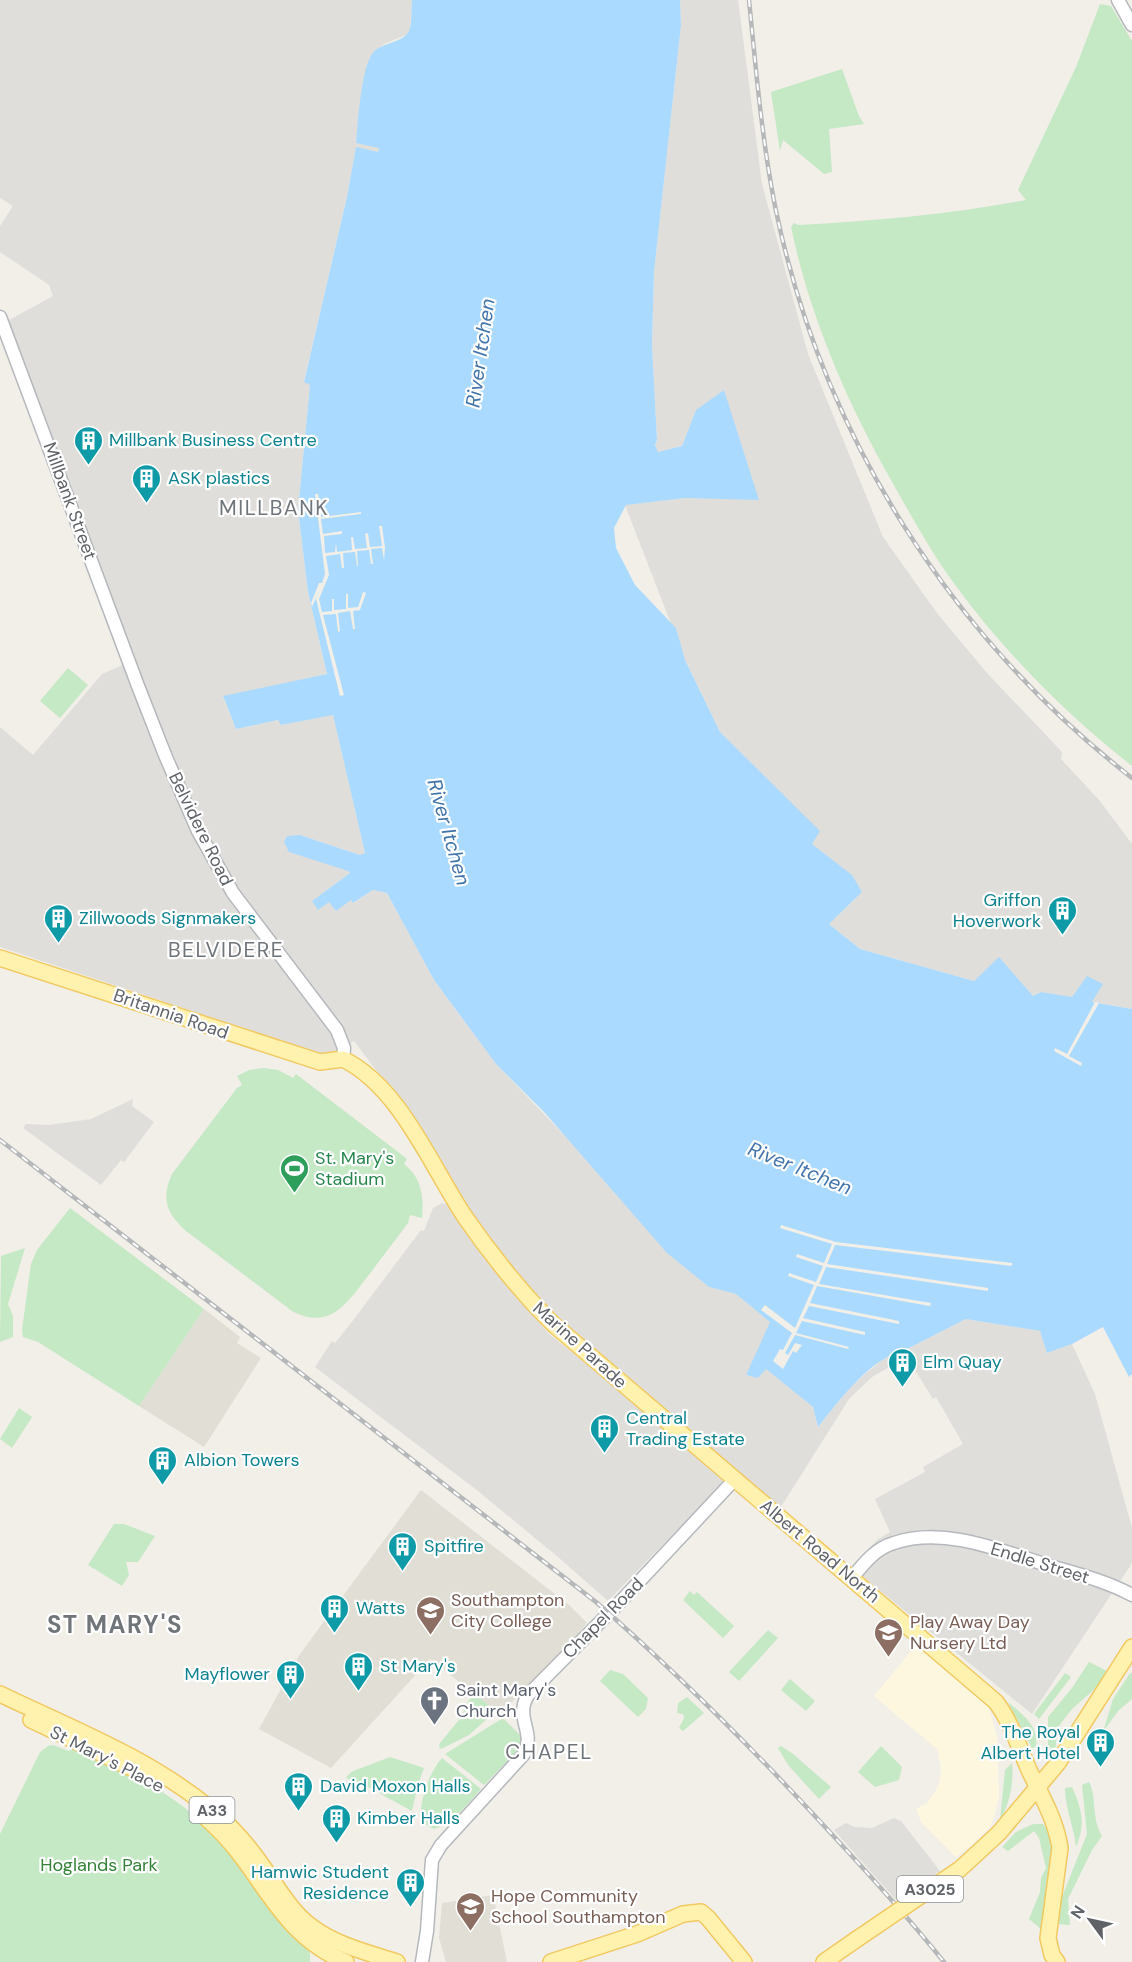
<svg xmlns="http://www.w3.org/2000/svg" width="1132" height="1962" font-family="'DM Sans',sans-serif">
	<style>
		.commercial { fill: #fef7e0 }
		.industrial { fill: #e0deda }
		.education { fill: #e1ded6 }
		.green { fill: #c5e8c5 }
		.water { fill: #aadaff }
		.pier { fill: #f1efe8 }
		.lines { fill: none; stroke-linecap: round; stroke-linejoin: round }
		.minor-casing { stroke: #b5b8bc; stroke-width: 15 }
		.major-casing { stroke: #f2c960; stroke-width: 18 }
		.minor { stroke: #fff; stroke-width: 12 }
		.major { stroke: #fff2af; stroke-width: 15 }
		.rail-casing { stroke: #b6b7b8; stroke-width: 4.5 }
		.rail { stroke: #fff; stroke-width: 2; stroke-dasharray: 7; stroke-linecap: butt }
		.major-bridge-casing { stroke: #f2c960; stroke-width: 18; stroke-linecap: butt }
		.major-bridge { stroke: #fff2af; stroke-width: 15 }
		.labels { text-anchor: middle; dominant-baseline: central; stroke-width: 4.5; stroke-linejoin: round; paint-order: stroke }
		.shield { fill: #fff; stroke: #8f9295; stroke-width: 1.5 }
		.shield-label { font-size: 16px; font-weight: bold; fill: #5f6368 }
		.culture-label { font-size: 18px; fill: #0d838f; stroke: #fff; text-anchor: start }
		.street-label { font-size: 18px; fill: #5f6368; stroke: #fff }
		.leisure-label { font-size: 18px; fill: #27864d; stroke: #fff; text-anchor: start }
		.education-label { font-size: 18px; fill: #785e54; stroke: #fff; text-anchor: start }
		.worship-label { font-size: 18px; fill: #5b616d; stroke: #fff; text-anchor: start }
		.park-label { font-size: 18px; fill: #348238; stroke: #fff }
		.water-label { font-size: 20px; font-style: italic; fill: #4174aa; stroke: #fff }
		.quarter-label { font-size: 21px; letter-spacing: 1.5px; fill: #70757a; stroke: #fff }
		.district-label { font-size: 24px; font-weight: bold; letter-spacing: 1.5px; fill: #70757a; stroke: #fff }
	</style>
	<rect width="100%" height="100%" fill="#f1efe8"/>
	<!-- commercial -->
	<path class="commercial" d="M916,1645L982,1698L989,1708L997,1737L999,1796L994,1817L990,1827L972,1845L956,1857L921,1822L916,1809L927,1803L939,1785L941,1771L938,1750L874,1696Z"/>
	<!-- industrial -->
	<g class="industrial">
		<path d="M0,0H412L410,30L406,35L384,44L372,54L366,71L356,142L379,147L378,152L356,148L347,197L304,381L310,384L298,510L308,592L327,674L223,697L236,729L278,720L282,725L333,714L365,853L360,855L300,835L350,873L312,901L351,900L354,903L373,890L387,893L434,980L496,1064L709,1287L736,1294L771,1322L746,1375L758,1378L766,1368L813,1407L818,1427L853,1384L887,1356L897,1352L899,1353L966,1319L1041,1331L1047,1353L1072,1344L1095,1394L1132,1528V1563L1032,1714L852,1568L877,1540L890,1532L875,1499L925,1472L923,1467L963,1444L936,1397L933,1399L907,1357L872,1377L849,1399L779,1510L566,1328L526,1288L477,1227L416,1123L354,1041L327,1056L0,947V727L33,755L102,674L127,663L0,325L53,296L49,285L0,252V226L13,206L0,198Z"/>
		<path d="M680,0H738L762,184L808,354L883,537L937,613L987,673L1062,752L1061,759L1100,801L1132,844V1009L1041,992L1033,996L999,958L974,981L860,949L829,924L862,892L851,875L811,844L819,831L720,732L685,660L625,505L685,498L759,499L696,410L682,446L658,452L655,445L657,440L652,345L654,272L681,25Z"/>
		<path d="M133,1099L132,1106L154,1122L124,1162L121,1160L101,1185L23,1128L26,1124L49,1125L91,1119Z"/>
		<path d="M442,1203L451,1206L513,1291L548,1333L725,1475L720,1488L682,1533L677,1530L608,1601L558,1557L478,1491L315,1367L332,1341L335,1343L348,1327L421,1230L424,1231L433,1208Z"/>
		<path d="M894,1818L901,1821L940,1871L896,1900L834,1830L846,1823L854,1827L872,1828Z"/>
	</g>
	<!-- education -->
	<g class="education">
		<path d="M204,1309L240,1337L237,1343L261,1358L204,1447L139,1406Z"/>
		<path d="M421,1490L569,1605L587,1623L565,1649L500,1714L430,1659L331,1768L259,1729L300,1654Z"/>
		<path d="M493,1895L507,1962H446L439,1938L442,1903Z"/>
	</g>
	<!-- green -->
	<g class="green">
		<path d="M1100,4L1111,6L1132,41V766C1060,710 984,632 934,554C919,530 905,505 891,480C846,400 810,317 791,227L794,223L798,225C875,221 951,214 1026,200L1018,190L1076,67Z"/>
		<path d="M842,69L859,116L864,124L829,129L832,172L824,174L783,140L780,151L771,92Z"/>
		<path d="M68,668L88,685L60,718L40,701Z"/>
		<path d="M264,1068L278,1070L293,1078L296,1074L402,1155L407,1159L404,1164C422,1178 424,1197 422,1218L410,1215L408,1223C396,1239 383,1256 371,1272C349,1300 332,1332 292,1311L186,1231C166,1213 161,1198 172,1174L237,1088L242,1085L237,1076L249,1070Z"/>
		<path d="M70,1208L204,1309L139,1406L38,1342L23,1337L22,1330L31,1264L37,1250Z"/>
		<path d="M25,1248L8,1304L13,1316V1337L0,1342L1,1256Z"/>
		<path d="M19,1408L32,1417L12,1448L0,1439Z"/>
		<path d="M114,1524H124L155,1536L138,1562H126L129,1575L122,1586L88,1565Z"/>
		<path d="M690,1591L694,1595L697,1592L734,1626L723,1638L683,1600Z"/>
		<path d="M768,1630L778,1638L739,1681L729,1672Z"/>
		<path d="M1089,1662L1107,1671L1097,1687L1072,1709L1058,1727L1055,1752L1051,1754L1048,1753V1717L1072,1688Z"/>
		<path d="M610,1670L623,1674L648,1698L646,1709L638,1717L600,1681Z"/>
		<path d="M1065,1673L1071,1677L1039,1719L1034,1714Z"/>
		<path d="M1130,1673L1132,1674V1699L1118,1711L1103,1732L1113,1699Z"/>
		<path d="M790,1679L815,1701L806,1711L781,1690Z"/>
		<path d="M474,1693L496,1711L469,1735L441,1749L439,1746L440,1743L463,1715L465,1706Z"/>
		<path d="M687,1697L704,1713L683,1731L679,1728L684,1718L683,1714L677,1713L678,1703Z"/>
		<path d="M1008,1702C1023,1715 1039,1725 1036,1747L1032,1748Z"/>
		<path d="M503,1718L521,1736V1747L484,1785L445,1754Z"/>
		<path d="M53,1745L69,1751L74,1748C123,1769 169,1790 208,1828C234,1854 252,1886 275,1916C285,1929 298,1940 310,1952V1962H0V1834L40,1752L48,1746Z"/>
		<path d="M781,1746L793,1754L831,1787L819,1799L788,1765L778,1748Z"/>
		<path d="M881,1746L902,1767L899,1780L875,1787L858,1772Z"/>
		<path d="M390,1757L424,1768L418,1784L412,1811L368,1787L346,1778L351,1772Z"/>
		<path d="M442,1758L481,1789C467,1804 454,1823 434,1829L422,1823C417,1805 430,1771 442,1758Z"/>
		<path d="M1012,1763C1014,1782 1010,1803 1000,1820L1005,1770Z"/>
		<path d="M1089,1782C1097,1796 1091,1818 1102,1836L1092,1850L1068,1899L1070,1925L1057,1924L1062,1897L1087,1834L1082,1785Z"/>
		<path d="M1072,1787C1082,1810 1086,1824 1076,1847C1074,1827 1065,1808 1065,1788Z"/>
		<path d="M1033,1824H1043L1051,1834V1858L1041,1929L1029,1919L1040,1892L1041,1878L1046,1868L1039,1838L1034,1831L1008,1851L1002,1847L1016,1832Z"/>
	</g>
	<!-- water -->
	<path class="water" d="M412,0H680L681,25L654,272L652,345L657,440L655,445L658,452L682,446L696,410L724,390L759,500L685,498L626,505L614,528L616,548L635,585L676,628L685,660L720,732L820,831L812,844L852,875L862,892L829,924L860,949L974,981L999,957L1033,996L1041,992L1072,997L1087,976L1103,984L1092,1002L1132,1009V1374L1129,1377L1103,1327L1072,1344L1047,1353L1040,1331L966,1319L899,1353L897,1352C863,1367 841,1399 818,1427L813,1407L766,1369L758,1378L746,1375L770,1322L736,1294L709,1287L667,1253L544,1112L496,1064L434,980L387,893L373,890L353,903L351,900L336,911L329,902L318,910L312,901L350,873L348,871L289,852L284,842L287,836L300,835L360,855L365,853L333,715L281,725L278,720L236,729L223,696L327,674L308,592L298,510L310,385L304,382L347,197L356,147L378,152L379,148L356,143C358,122 361,70 372,54C381,41 406,44 410,28C412,20 411,9 412,0Z"/>
	<!-- pier -->
	<g class="pier">
		<path d="M315,494H318L321,517L361,512V514L321,519L323,534L342,531V534L324,536L325,553L335,552L336,543L337,552L352,550L351,537H353L355,549L367,548L365,534L368,533L370,547L382,546L379,526H382L385,548L384,560L382,548L371,549L373,564H371L369,550L357,551L358,566H357L355,552L343,553L344,568H342L340,554L326,556L329,575L319,599L322,612L332,611V599H334V610L346,609V594H348V608L358,607L363,592L366,593L360,610L353,611L355,629H353L350,611L338,613L340,631L338,632L336,614L323,615L344,695L340,696L316,599L320,589L312,607L311,603L319,583H322L325,574Z"/>
		<path d="M1095,1002L1099,1003L1069,1056L1082,1063L1081,1066L1054,1051L1055,1048L1067,1054Z"/>
		<path d="M781,1225L836,1242L1012,1263V1266L835,1245L827,1264L988,1288V1291L826,1267L819,1284L931,1303L930,1306L817,1286L810,1303L899,1321V1324L809,1306L803,1318L865,1332V1335L802,1321L796,1333L849,1347L848,1349L795,1335L785,1353L788,1355L795,1343L802,1345L796,1353L793,1351L783,1369L773,1361L780,1349L783,1350L792,1333L761,1310L765,1305L795,1328L814,1285L788,1276L789,1273L816,1282L823,1266L796,1257L797,1254L824,1263L832,1244L780,1228Z"/>
	</g>
	<g class="lines">
		<defs>
			<g id="minor">
				<path d="M1118,0L1132,25"/>
				<path d="M0,317L138,686L165,755L198,831L233,893L337,1030L344,1048L343,1059"/>
				<path d="M852,1578C864,1563 876,1548 894,1543C945,1526 1002,1551 1050,1566C1078,1574 1106,1581 1132,1595"/>
				<path d="M422,1962L427,1931L432,1860L441,1845L524,1754C536,1732 514,1718 528,1695L621,1601L735,1479"/>
			</g>
			<g id="major">
				<path d="M0,958L320,1062L343,1059C400,1087 431,1166 465,1217C492,1256 520,1291 553,1324L996,1702C1011,1722 1019,1747 1029,1770C1041,1795 1056,1820 1060,1848L1048,1938L1052,1955L1057,1962"/>
				<path d="M0,1694C73,1729 149,1758 212,1810C230,1825 247,1844 261,1864C277,1886 290,1911 312,1927C336,1945 369,1953 397,1962"/>
				<path d="M31,1720L142,1773"/>
				<path d="M208,1820C262,1866 275,1933 346,1962"/>
				<path d="M999,1833L1058,1763L1132,1647"/>
				<path d="M551,1962L637,1934L683,1914L701,1912L708,1918L744,1962"/>
				<path d="M824,1962L857,1939"/>
			</g>
		</defs>
		<!-- minor casing -->
		<use href="#minor" class="minor-casing"/>
		<!-- major casing -->
		<use href="#major" class="major-casing"/>
		<!-- minor -->
		<use href="#minor" class="minor"/>
		<!-- major -->
		<use href="#major" class="major"/>
		<defs>
			<g id="rail">
				<path d="M749,0C756,70 762,142 776,211C823,435 951,637 1132,778"/>
				<path d="M0,1140L596,1602C682,1677 762,1758 839,1842C875,1881 911,1921 944,1962"/>
			</g>
		</defs>
		<!-- rail casing -->
		<use href="#rail" class="rail-casing"/>
		<!-- rail -->
		<use href="#rail" class="rail"/>
		<defs>
			<path id="major-bridge" d="M857,1939L960,1869L999,1833"/>
		</defs>
		<!-- major-bridge casing -->
		<use href="#major-bridge" class="major-bridge-casing"/>
		<!-- major-bridge -->
		<use href="#major-bridge" class="major-bridge"/>
	</g>
	<!-- icons -->
	<defs>
		<symbol id="building-pin" viewBox="-11 -11 22 30"><path d="M0 17L-7.5 6A9.5 9.5 0 1 1 7.5 6Z" fill="#0f9aa8" stroke="#fff"/><path d="M-4-6H4V6H1V3H-1V6H-4ZM-2.5-4.3h1.7v1.8h-1.7ZM.8-4.3h1.7v1.8H.8ZM-2.5-1h1.7V.8h-1.7ZM.8-1h1.7V.8H.8Z" fill="#fff"/></symbol>
		<symbol id="stadium-pin" viewBox="-11 -11 22 30"><path d="M0 17L-7.5 6A9.5 9.5 0 1 1 7.5 6Z" fill="#2e9e5b" stroke="#fff"/><path d="M0-5a6.5 5 0 1 0 0 10a6.5 5 0 1 0 0-10ZM-3.5-1.8h7v3.6h-7Z" fill="#fff"/></symbol>
		<symbol id="university-pin" viewBox="-11 -11 22 30"><path d="M0 17L-7.5 6A9.5 9.5 0 1 1 7.5 6Z" fill="#8d6e63" stroke="#fff"/><path d="M0-5L7-2L0 1L-7-2ZM-4 1L0 2.5L4 1V4Q0 6-4 4Z" fill="#fff"/></symbol>
		<symbol id="school-pin" viewBox="-11 -11 22 30"><path d="M0 17L-7.5 6A9.5 9.5 0 1 1 7.5 6Z" fill="#8d6e63" stroke="#fff"/><path d="M0-5L7-2L0 1L-7-2ZM-4 1L0 2.5L4 1V4Q0 6-4 4Z" fill="#fff"/></symbol>
		<symbol id="church-pin" viewBox="-11 -11 22 30"><path d="M0 17L-7.5 6A9.5 9.5 0 1 1 7.5 6Z" fill="#6b7280" stroke="#fff"/><path d="M-1.2-6h2.4v3.5h3.3v2.4h-3.3V6h-2.4V-.1h-3.3v-2.4h3.3Z" fill="#fff"/></symbol>
	</defs>
	<g fill-rule="evenodd">
		<use href="#building-pin" x="72" y="424" width="33" height="45"/>
		<use href="#building-pin" x="130" y="462" width="33" height="45"/>
		<use href="#building-pin" x="1046" y="894" width="33" height="45"/>
		<use href="#building-pin" x="42" y="902" width="33" height="45"/>
		<use href="#stadium-pin" x="278" y="1152" width="33" height="45"/>
		<use href="#building-pin" x="886" y="1346" width="33" height="45"/>
		<use href="#building-pin" x="588" y="1412" width="33" height="45"/>
		<use href="#building-pin" x="146" y="1444" width="33" height="45"/>
		<use href="#building-pin" x="386" y="1530" width="33" height="45"/>
		<use href="#building-pin" x="318" y="1592" width="33" height="45"/>
		<use href="#university-pin" x="414" y="1594" width="33" height="45"/>
		<use href="#school-pin" x="872" y="1616" width="33" height="45"/>
		<use href="#building-pin" x="342" y="1650" width="33" height="45"/>
		<use href="#building-pin" x="274" y="1658" width="33" height="45"/>
		<use href="#church-pin" x="418" y="1684" width="33" height="45"/>
		<use href="#building-pin" x="1084" y="1726" width="33" height="45"/>
		<use href="#building-pin" x="282" y="1770" width="33" height="45"/>
		<use href="#building-pin" x="320" y="1802" width="33" height="45"/>
		<use href="#building-pin" x="394" y="1866" width="33" height="45"/>
		<use href="#school-pin" x="454" y="1890" width="33" height="45"/>
	</g>
	<g class="labels">
		<!-- shield labels -->
		<g class="shield">
			<rect x="189.5" y="1797" width="45" height="26" rx="4.5"/>
			<rect x="897" y="1876" width="66" height="26" rx="4.5"/>
		</g>
		<g class="shield-label">
			<text x="212" y="1810">A33</text>
			<text x="930" y="1889">A3025</text>
		</g>
		<!-- culture labels -->
		<g class="culture-label">
			<text x="109" y="440">Millbank Business Centre</text>
			<text x="168" y="478">ASK plastics</text>
			<text x="1041" y="900" text-anchor="end">Griffon<tspan x="1041" dy="21">Hoverwork</tspan></text>
			<text x="79" y="918">Zillwoods Signmakers</text>
			<text x="923" y="1362">Elm Quay</text>
			<text x="626" y="1418">Central<tspan x="626" dy="21">Trading Estate</tspan></text>
			<text x="184" y="1460">Albion Towers</text>
			<text x="424" y="1546">Spitfire</text>
			<text x="356" y="1608">Watts</text>
			<text x="380" y="1666">St Mary's</text>
			<text x="270" y="1674" text-anchor="end">Mayflower</text>
			<text x="1080" y="1732" text-anchor="end">The Royal<tspan x="1080" dy="21">Albert Hotel</tspan></text>
			<text x="320" y="1786">David Moxon Halls</text>
			<text x="357" y="1818">Kimber Halls</text>
			<text x="389" y="1872" text-anchor="end">Hamwic Student<tspan x="389" dy="21">Residence</tspan></text>
		</g>
		<!-- street labels -->
		<g class="street-label">
			<text transform="translate(70 501) rotate(70)">Millbank Street</text>
			<text transform="translate(201 829) rotate(64)">Belvidere Road</text>
			<text transform="translate(171 1014) rotate(19)">Britannia Road</text>
			<text transform="translate(580 1345) rotate(42)">Marine Parade</text>
			<text transform="translate(820 1551) rotate(40)">Albert Road North</text>
			<text transform="translate(1040 1563) rotate(17)">Endle Street</text>
			<text transform="translate(603 1618) rotate(-45)">Chapel Road</text>
			<text transform="translate(107 1759) rotate(27)">St Mary's Place</text>
		</g>
		<!-- leisure labels -->
		<g class="leisure-label">
			<text x="315" y="1158">St. Mary's<tspan x="315" dy="21">Stadium</tspan></text>
		</g>
		<!-- education labels -->
		<g class="education-label">
			<text x="451" y="1600">Southampton<tspan x="451" dy="21">City College</tspan></text>
			<text x="910" y="1622">Play Away Day<tspan x="910" dy="21">Nursery Ltd</tspan></text>
			<text x="491" y="1896">Hope Community<tspan x="491" dy="21">School Southampton</tspan></text>
		</g>
		<!-- worship labels -->
		<g class="worship-label">
			<text x="456" y="1690">Saint Mary's<tspan x="456" dy="21">Church</tspan></text>
		</g>
		<!-- park labels -->
		<g class="park-label">
			<text x="99" y="1865">Hoglands Park</text>
		</g>
		<!-- water labels -->
		<g class="water-label">
			<text transform="translate(480 353) rotate(-82)">River Itchen</text>
			<text transform="translate(449 832) rotate(74)">River Itchen</text>
			<text transform="translate(800 1168) rotate(22)">River Itchen</text>
		</g>
		<!-- quarter labels -->
		<g class="quarter-label">
			<text x="274" y="508">MILLBANK</text>
			<text x="226" y="950">BELVIDERE</text>
			<text x="549" y="1752">CHAPEL</text>
		</g>
		<!-- district labels -->
		<g class="district-label">
			<text x="115" y="1624">ST MARY'S</text>
		</g>
	</g>
	<!-- north arrow -->
	<g transform="translate(1090 1920) rotate(303)" stroke="#ffffff" stroke-width="4.5" paint-order="stroke">
	<path d="M0-4.5L10 22L0 15L-10 22Z" fill="#5f6368"/>
	<text y="-9" font-size="16" font-weight="bold" text-anchor="middle" fill="#5f6368">N</text>
	</g>
</svg>
